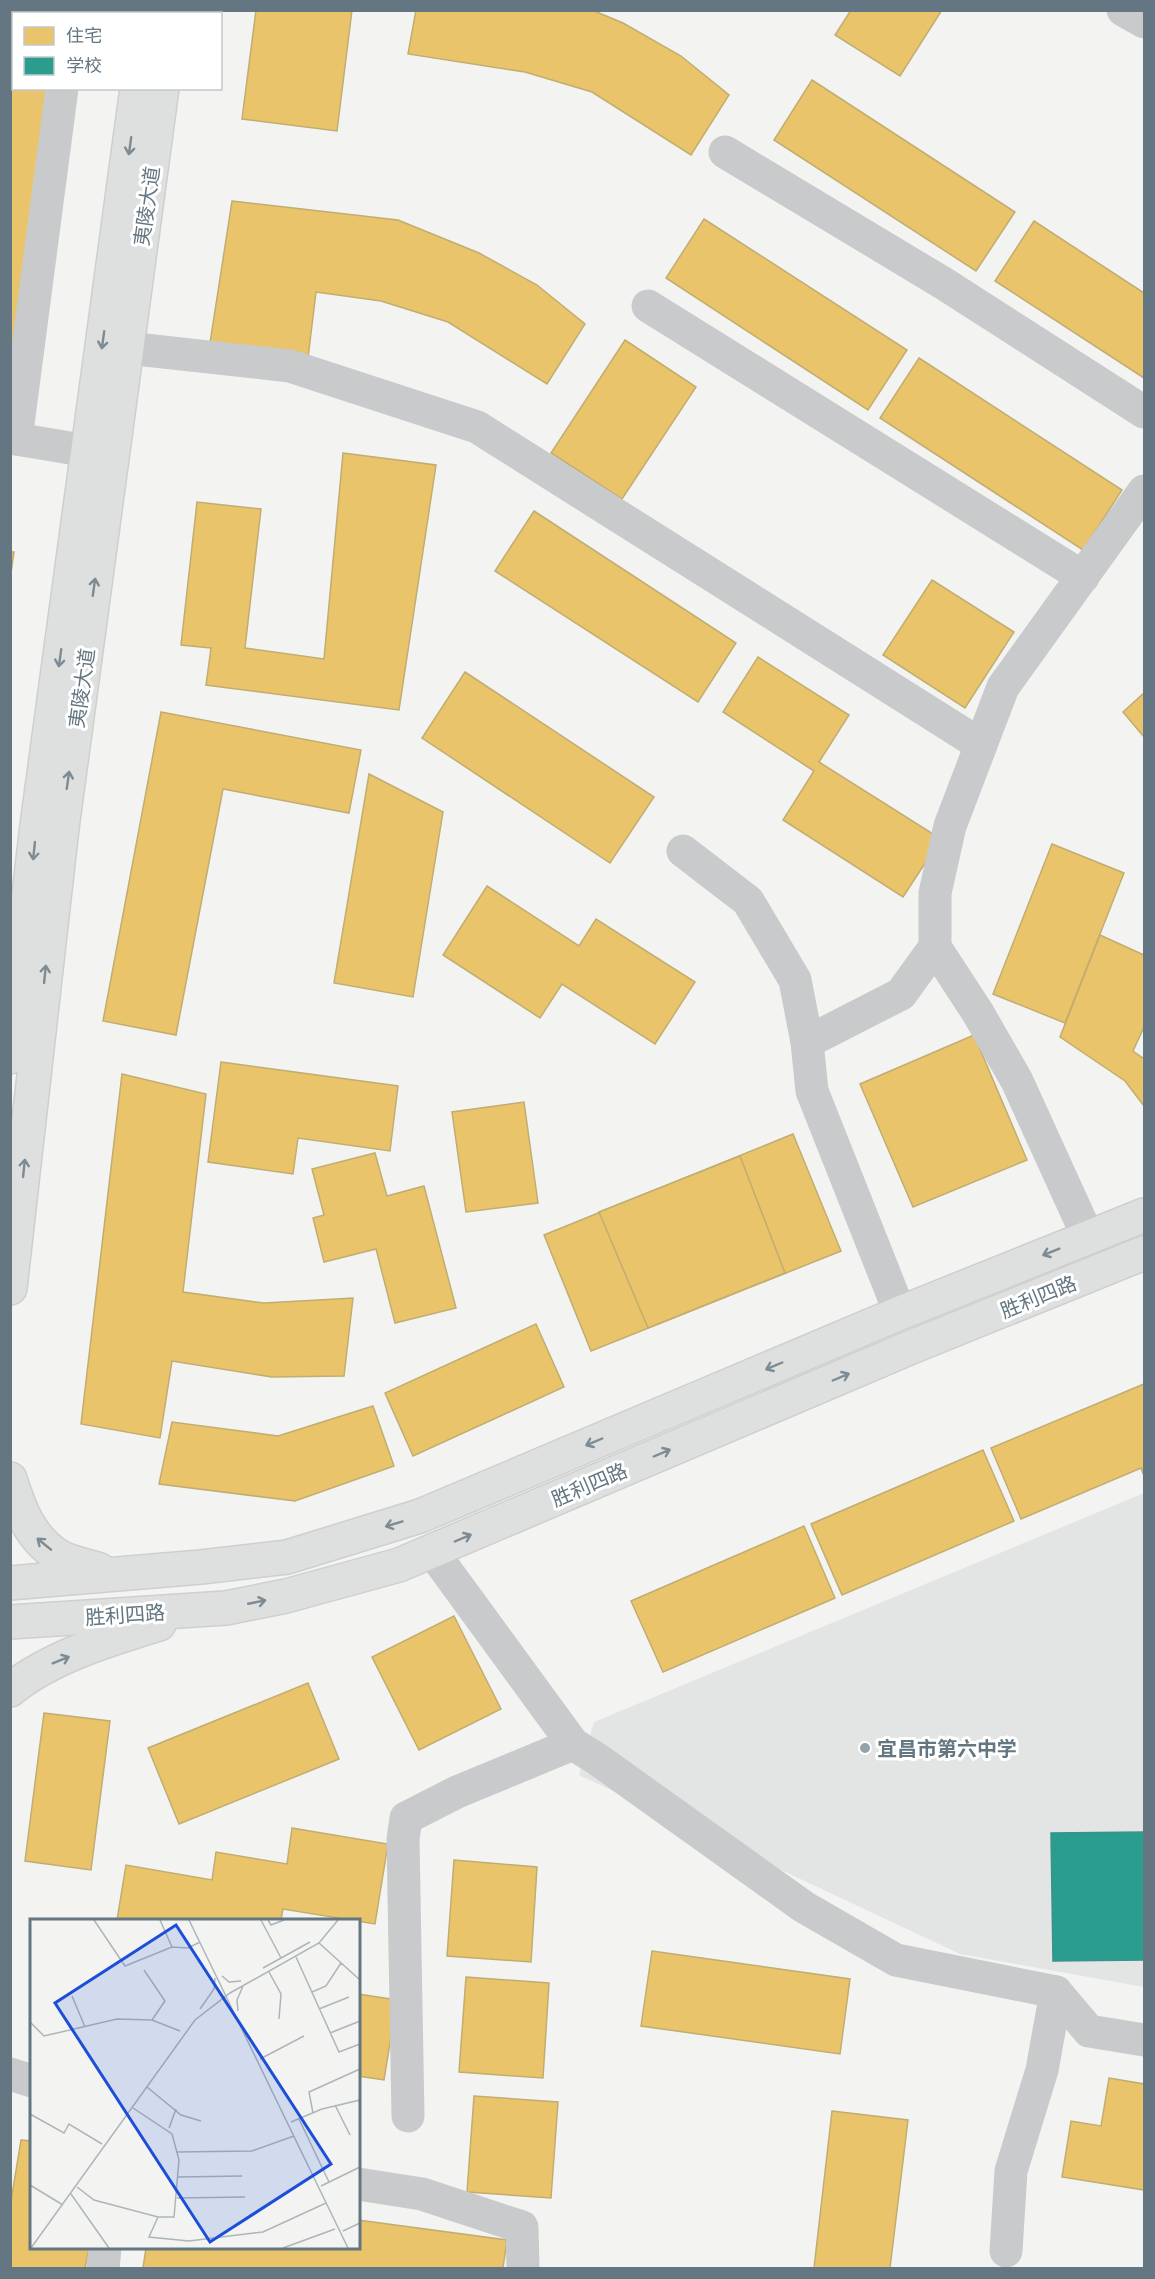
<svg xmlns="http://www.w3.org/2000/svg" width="1155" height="2279" font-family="'Exo 2','Noto Sans SC',sans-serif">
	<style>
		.built { fill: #e3e5e4 }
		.homes { fill: #e9c46a; stroke: #c1ad71; stroke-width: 1.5 }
		.schools { fill: #2a9d8f; stroke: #3b918b; stroke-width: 1.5 }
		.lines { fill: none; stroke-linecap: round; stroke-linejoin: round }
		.major-casing { stroke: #cfcfcf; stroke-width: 36 }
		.minor { stroke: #c8cacb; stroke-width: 33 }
		.major { stroke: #dedfdf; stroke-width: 33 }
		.oneway { stroke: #7c8b94 }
		.poi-dot { fill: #95a2a8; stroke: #fff; stroke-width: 2 }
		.labels { text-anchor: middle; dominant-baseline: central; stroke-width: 6; stroke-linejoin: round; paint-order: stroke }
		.street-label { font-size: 20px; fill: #637681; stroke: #fff }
		.poi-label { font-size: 20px; font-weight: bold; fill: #637681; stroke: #fff; text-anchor: start }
		.inset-road { fill: none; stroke: #acb6ba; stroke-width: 1.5 }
		.view { fill: #1d4ed8; fill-opacity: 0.15; stroke: #1d4ed8; stroke-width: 3 }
		.inset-edge { fill: none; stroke: #637681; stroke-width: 3 }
	</style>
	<rect width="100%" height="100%" fill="#f3f3f1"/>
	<!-- built -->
	<path class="built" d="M1144,1493V1987L960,1954L579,1775L594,1722Z"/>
	<!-- homes -->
	<g class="homes">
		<path d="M10,10H59V14H14V88H49L10,389Z"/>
		<path d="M256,10H352L337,131L242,119Z"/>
		<path d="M416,10H592L623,23L681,56L729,95L691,155L592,92L525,72L408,54Z"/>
		<path d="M851,10H942L900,76L835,35Z"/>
		<path d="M812,80L1015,212L976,271L774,140Z"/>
		<path d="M232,201L398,220L479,253L537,285L585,324L547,384L448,322L381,301L316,292L308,358L210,343Z"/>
		<path d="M704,219L907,350L868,410L666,278Z"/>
		<path d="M1034,221L1144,293V378L995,281Z"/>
		<path d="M625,340L696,387L622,499L551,453Z"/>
		<path d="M919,358L1122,490L1083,550L880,418Z"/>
		<path d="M343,453L436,465L399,710L206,685L211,648L181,645L197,502L261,509L245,648L324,659Z"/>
		<path d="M534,511L736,643L698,702L495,571Z"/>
		<path d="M10,552H14L10,580Z"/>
		<path d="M932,580L1014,632L965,708L883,655Z"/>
		<path d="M758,657L849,715L819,762L941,839L903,897L783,820L814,771L723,712Z"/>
		<path d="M465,672L654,797L610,863L422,738Z"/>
		<path d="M1144,693V737L1123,712Z"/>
		<path d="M161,712L361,750L349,813L223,789L176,1035L103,1021Z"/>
		<path d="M369,774L443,812L413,997L334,983Z"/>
		<path d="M1052,844L1124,873L1065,1023L993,994Z"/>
		<path d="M487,886L579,946L596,919L695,982L655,1044L562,984L540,1018L443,955Z"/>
		<path d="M1100,935L1144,955V1027L1133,1051L1144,1059V1106L1125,1081L1060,1037Z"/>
		<path d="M974,1035L1027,1160L913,1207L860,1084Z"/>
		<path d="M221,1062L398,1086L390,1151L298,1138L293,1174L208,1162Z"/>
		<path d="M122,1074L206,1094L183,1292L264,1303L353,1298L344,1376L272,1377L172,1361L160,1438L81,1424Z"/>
		<path d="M524,1102L538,1203L466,1212L452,1112Z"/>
		<path d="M793,1134L841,1251L591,1351L544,1235Z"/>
		<path d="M375,1153L387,1196L424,1186L456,1308L395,1323L376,1249L324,1262L313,1218L324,1215L312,1169Z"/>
		<path d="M740,1156L785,1273L648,1328L599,1212Z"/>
		<path d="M536,1324L564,1387L413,1456L385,1393Z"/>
		<path d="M1144,1384V1476L1141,1468L1021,1519L991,1448Z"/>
		<path d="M373,1406L394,1466L295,1501L159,1484L172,1422L278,1436Z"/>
		<path d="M983,1450L1014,1521L842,1595L811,1524Z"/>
		<path d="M804,1526L835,1598L663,1672L631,1601Z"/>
		<path d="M454,1616L501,1709L419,1750L372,1657Z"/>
		<path d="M308,1683L339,1759L179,1824L148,1748Z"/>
		<path d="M44,1713L110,1721L91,1870L25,1861Z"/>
		<path d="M292,1828L388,1844L375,1924L283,1909L281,1920H117L126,1865L212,1880L216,1852L287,1864Z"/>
		<path d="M454,1860L537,1867L531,1962L447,1956Z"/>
		<path d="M652,1951L850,1979L840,2054L641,2026Z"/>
		<path d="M466,1977L549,1983L543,2078L459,2072Z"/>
		<path d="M358,1994L397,2000L384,2080L358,2076Z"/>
		<path d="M1109,2078L1144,2084V2190L1062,2177L1071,2121L1101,2126Z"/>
		<path d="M474,2096L558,2102L551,2198L467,2192Z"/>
		<path d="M832,2111L908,2120L890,2268H814Z"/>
		<path d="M21,2140L32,2141V2248H89L85,2268H10V2207Z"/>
		<path d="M358,2220L507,2240L503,2268H143L146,2248H358Z"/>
	</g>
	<!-- schools -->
	<path class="schools" d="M1144,1832V1960L1053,1961L1051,1833Z"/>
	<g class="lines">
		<defs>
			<g id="major">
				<path d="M148,14V10"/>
				<path d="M172,14V10"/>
				<path d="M10,1057L37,825L137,88"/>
				<path d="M10,1288L62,828L162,88"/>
				<path d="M10,1479C20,1510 30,1539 60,1557C71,1563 88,1566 100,1570"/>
				<path d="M10,1583L201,1567L287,1557L420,1516L900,1313L1144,1215"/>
				<path d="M10,1622L226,1608L286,1596L399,1565L914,1346L1144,1253"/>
				<path d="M10,1690C50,1657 110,1639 159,1624"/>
			</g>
		</defs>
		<!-- major casing -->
		<use href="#major" class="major-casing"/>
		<!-- minor -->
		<g class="minor">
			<path d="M1123,10L1144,22"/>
			<path d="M71,14L72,10"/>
			<path d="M725,152L943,283L1144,412"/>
			<path d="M648,306L1083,577"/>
			<path d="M127,348L290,366L477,427L981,745"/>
			<path d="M10,438L88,451"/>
			<path d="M16,439L62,88"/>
			<path d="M683,851L748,901L795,980L807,1042L812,1091L900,1313"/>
			<path d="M807,1042L901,994L935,947"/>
			<path d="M1088,1237L1017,1081L978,1013L935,947V893L950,826L1003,687L1144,491"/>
			<path d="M432,1551L573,1744L597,1759L804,1907L896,1960L1056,1992L1089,2031L1144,2040"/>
			<path d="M10,2074L32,2081"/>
			<path d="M408,2116L403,1839L406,1818L457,1792L573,1744"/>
			<path d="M358,2184L422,2194L522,2227L523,2268"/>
			<path d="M1006,2251L1011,2171L1042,2070L1056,1992"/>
			<path d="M103,2268L105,2248"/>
		</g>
		<!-- major -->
		<use href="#major" class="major"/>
	</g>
	<!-- one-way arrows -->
	<defs><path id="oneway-shaft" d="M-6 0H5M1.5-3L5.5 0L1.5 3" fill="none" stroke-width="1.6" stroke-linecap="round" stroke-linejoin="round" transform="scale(1.5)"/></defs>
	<g class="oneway">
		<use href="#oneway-shaft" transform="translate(130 146) rotate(98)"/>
		<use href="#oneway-shaft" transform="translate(103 340) rotate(98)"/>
		<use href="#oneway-shaft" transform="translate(94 587) rotate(-82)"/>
		<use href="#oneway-shaft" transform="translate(60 658) rotate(98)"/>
		<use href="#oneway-shaft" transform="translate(68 780) rotate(-82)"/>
		<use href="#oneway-shaft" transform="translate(34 851) rotate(96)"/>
		<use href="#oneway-shaft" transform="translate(45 974) rotate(-84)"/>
		<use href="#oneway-shaft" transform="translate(24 1168) rotate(-84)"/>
		<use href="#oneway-shaft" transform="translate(1051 1252) rotate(158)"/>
		<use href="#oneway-shaft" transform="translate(774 1366) rotate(157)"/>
		<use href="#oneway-shaft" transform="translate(841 1377) rotate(-23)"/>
		<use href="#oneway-shaft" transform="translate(594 1442) rotate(157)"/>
		<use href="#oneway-shaft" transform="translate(662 1453) rotate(-23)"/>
		<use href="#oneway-shaft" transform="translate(394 1524) rotate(163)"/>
		<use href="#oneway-shaft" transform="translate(463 1538) rotate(-23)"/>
		<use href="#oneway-shaft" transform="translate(44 1544) rotate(-141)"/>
		<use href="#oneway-shaft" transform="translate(257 1602) rotate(-11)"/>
		<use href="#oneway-shaft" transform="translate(61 1660) rotate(-22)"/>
	</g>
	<!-- markers -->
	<circle class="poi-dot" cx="865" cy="1748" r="6"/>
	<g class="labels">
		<!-- street labels -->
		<g class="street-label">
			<text transform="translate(146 206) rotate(-82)">夷陵大道</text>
			<text transform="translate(81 688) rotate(-82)">夷陵大道</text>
			<text transform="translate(1038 1296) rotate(-22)">胜利四路</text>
			<text transform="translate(589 1484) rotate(-23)">胜利四路</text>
			<text transform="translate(125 1614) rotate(-4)">胜利四路</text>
		</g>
		<!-- poi labels -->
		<g class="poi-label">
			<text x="877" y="1748">宜昌市第六中学</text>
		</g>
	</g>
	<!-- overview -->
	<g transform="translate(30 1919)">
		<rect width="330" height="330" fill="#f3f3f1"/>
		<path class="inset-road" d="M64,1L95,47L142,28L158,29L170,23M130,1L142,28M159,1L318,329M231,1L251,39M238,1L241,6L254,1M289,24L330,61M266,38L309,133L330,125M233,49L280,23M114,51L135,82L122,101M239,53L251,75L249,100M192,57L199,63L211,62M282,73L296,67L311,44M42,77L55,108M170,90L184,70L185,59M289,90L319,78M208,92L207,81L213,67M0,103L14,117L87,100L122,101L150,112M300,114L330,102M230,140L274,117M117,168L151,196L171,202M305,186L320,216M283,194L279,173L330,150M0,195L34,214L39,205L72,225M269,200L299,263M261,203L292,190L330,181M139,209L146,190M147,233L222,232L264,217M148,258L212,257M0,266L33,286M291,267L330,248M47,268L64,281L128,298H144L149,241L142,215L103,189M41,275L79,329M147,279L215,278M128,298L119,318L159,322L233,313L296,284M313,312L330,304M1,329L165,101L200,74L289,24L308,1M253,329L305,310"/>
		<path class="view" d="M146,6L301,245L180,323L25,84Z"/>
		<rect width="330" height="330" class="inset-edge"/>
	</g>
	<!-- border -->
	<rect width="1155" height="2279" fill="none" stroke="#637681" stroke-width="24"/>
	<!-- legend -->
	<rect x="12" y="12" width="210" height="78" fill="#ffffff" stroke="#c1c8cd" stroke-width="1.5"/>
	<rect x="24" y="27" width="30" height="18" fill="#e9c46a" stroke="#c1c8cd" stroke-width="1.5"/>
	<text x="66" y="42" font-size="18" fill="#637681">住宅</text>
	<rect x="24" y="57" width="30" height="18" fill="#2a9d8f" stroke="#c1c8cd" stroke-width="1.5"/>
	<text x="66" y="72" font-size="18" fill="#637681">学校</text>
</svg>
